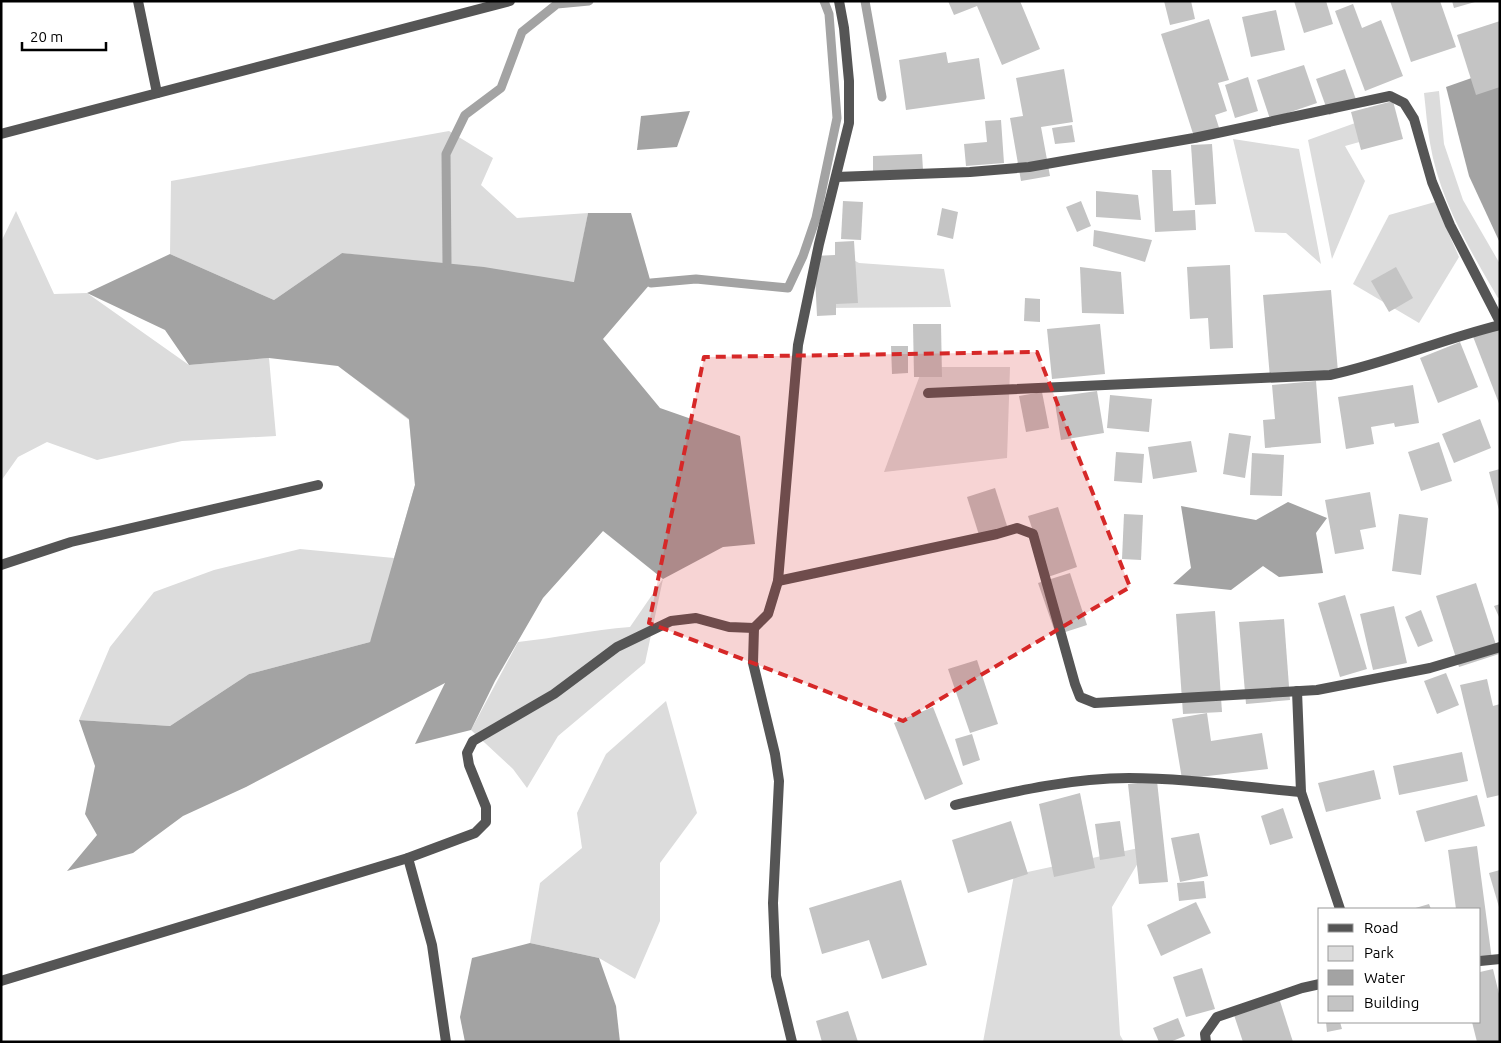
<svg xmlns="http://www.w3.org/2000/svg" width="1501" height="1043" font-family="Ubuntu,sans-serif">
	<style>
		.green { fill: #dcdcdc }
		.water { fill: #a3a3a3 }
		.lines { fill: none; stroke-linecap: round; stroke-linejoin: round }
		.stream { stroke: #a3a3a3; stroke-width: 9 }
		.building { fill: #c4c4c4 }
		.minor { stroke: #555; stroke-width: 10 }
		.tertiary { stroke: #555; stroke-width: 10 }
		.marked { fill: #d62828; fill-opacity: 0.2; stroke: #d62828; stroke-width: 4; stroke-dasharray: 10 6; stroke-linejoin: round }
	</style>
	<rect width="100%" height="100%" fill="#fff"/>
	<!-- green -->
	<g class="green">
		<path d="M1439,91L1444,144L1463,200L1500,264V297L1498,298C1470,250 1439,199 1430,143C1427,127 1426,110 1424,93Z"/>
		<path d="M1369,118L1374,138L1345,146L1365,181L1332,259L1308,140Z"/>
		<path d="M449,131L493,158L481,185L517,218L588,213L575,282L342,253L274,300L170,254L171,181Z"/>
		<path d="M1233,139L1299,149L1321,264L1286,233L1255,232Z"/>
		<path d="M1435,202L1459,257L1419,323L1353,284L1389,215Z"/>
		<path d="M16,211L54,294L87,293L189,365L269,358L276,436L182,441L97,460L47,442L18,457L1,481V242Z"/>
		<path d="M844,255L859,263L944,269L951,307L821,308Z"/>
		<path d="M338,366L463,446L370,642L249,674L170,726L79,720L110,647L154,592L214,570L300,549L394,558L415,485L409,420Z"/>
		<path d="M923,367H1010L1007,458L884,472Z"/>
		<path d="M663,579L645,663L558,736L527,788L513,769L471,730L518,642C555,638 592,630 630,627Z"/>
		<path d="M666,701L697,813L660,863V921L635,979L599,958L530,943L540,883L582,848L577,813L606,754Z"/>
		<path d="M1148,846L1112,907L1120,1035L1124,1042H983L1014,875Z"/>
	</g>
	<!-- water -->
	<g class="water">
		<path d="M1500,68V243L1469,176L1446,87Z"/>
		<path d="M690,111L677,147L637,150L641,116Z"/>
		<path d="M588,213H631L651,283L603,339L660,408L740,436L755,544L723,547L663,579L603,531L543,598L495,681L471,730L415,744L445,683L246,787L183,816L133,853L67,871L97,835L85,814L95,766L79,720L170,726L249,674L370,642L415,485L409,419L338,366L269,358L189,365L165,330L87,293L170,254L274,300L342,253L484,267L574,282Z"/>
		<path d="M1288,502L1327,518L1316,533L1323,573L1279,577L1263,566L1231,590L1173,584L1191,568L1181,506L1256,520Z"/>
		<path d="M530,943L599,958L616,1006L620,1042H465L460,1017L472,958Z"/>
	</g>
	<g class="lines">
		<!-- stream -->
		<g class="stream">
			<path d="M865,1L882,97"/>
			<path d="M447,263L446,154L465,115L501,88L522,32L557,4L589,1"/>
			<path d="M651,283L696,279L788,288L803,256L816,218L837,118L829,14L824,1"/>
		</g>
	</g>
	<!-- building -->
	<g class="building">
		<path d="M948,1H1020L1040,49L1002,65L977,6L954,15Z"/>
		<path d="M1164,1H1191L1195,19L1170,25Z"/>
		<path d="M1294,1H1326L1333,24L1304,33Z"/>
		<path d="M1390,1H1440L1456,47L1411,62Z"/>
		<path d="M1452,1H1475V2L1454,8Z"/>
		<path d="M1353,4L1362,28L1381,20L1403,76L1365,91L1335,11Z"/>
		<path d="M1276,10L1285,50L1251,57L1242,17Z"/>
		<path d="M1209,19L1229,80L1218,83L1227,111L1215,115L1221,134L1196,143L1161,34Z"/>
		<path d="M1500,21V87L1476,95L1457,35Z"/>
		<path d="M946,52L948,63L979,58L985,99L906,110L899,60Z"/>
		<path d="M1304,65L1317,103L1270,119L1257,80Z"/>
		<path d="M1064,69L1073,122L1041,127L1050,176L1021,181L1010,118L1023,116L1016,78Z"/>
		<path d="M1345,69L1358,105L1329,115L1316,79Z"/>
		<path d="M1248,77L1258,111L1235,118L1225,85Z"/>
		<path d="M1393,101L1403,139L1361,150L1351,112Z"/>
		<path d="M1001,120L1004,163L966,166L964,144L987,142L985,121Z"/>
		<path d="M1072,125L1075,142L1055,144L1052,128Z"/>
		<path d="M1212,144L1216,204L1195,205L1191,145Z"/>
		<path d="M922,154L923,170L873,172V156Z"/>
		<path d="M1152,170H1171L1173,211L1195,210L1196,230L1155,232Z"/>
		<path d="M1096,191L1138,195L1141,220L1096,217Z"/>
		<path d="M843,201L863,202L861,240L841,239Z"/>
		<path d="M1081,201L1091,226L1077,232L1066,207Z"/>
		<path d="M942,208L958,212L953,239L937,235Z"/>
		<path d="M1094,230L1152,240L1145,262L1093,246Z"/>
		<path d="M854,241L858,303L836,304V315L817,316L814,256L835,255V242Z"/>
		<path d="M1230,265L1233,348L1210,349L1208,318L1190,319L1187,267Z"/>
		<path d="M1080,267L1121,272L1124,314L1082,313Z"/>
		<path d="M1396,267L1413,298L1389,312L1371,281Z"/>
		<path d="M1331,290L1338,372L1270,378L1263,295Z"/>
		<path d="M1025,298L1040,299V322L1024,321Z"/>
		<path d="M1500,323V406L1472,334Z"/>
		<path d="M913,324H941L942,377H914Z"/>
		<path d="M1100,324L1105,374L1052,379L1047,329Z"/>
		<path d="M1460,342L1478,387L1438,403L1420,358Z"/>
		<path d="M891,346H908V373L892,374Z"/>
		<path d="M1316,381L1321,443L1265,448L1263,420L1275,419L1272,385Z"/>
		<path d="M1413,385L1419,423L1395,427L1394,423L1371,427L1374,444L1346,449L1338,397Z"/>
		<path d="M1097,391L1104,433L1061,440L1054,397Z"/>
		<path d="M1042,392L1049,428L1026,432L1019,396Z"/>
		<path d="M1110,395L1152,399L1149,432L1107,428Z"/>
		<path d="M1480,419L1491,448L1454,463L1442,434Z"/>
		<path d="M1229,433L1251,436L1245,478L1223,474Z"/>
		<path d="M1191,441L1197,472L1153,479L1148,447Z"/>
		<path d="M1439,442L1452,481L1421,491L1408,452Z"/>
		<path d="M1116,452L1144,454L1142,483L1114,481Z"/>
		<path d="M1252,453L1284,455L1282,496L1250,495Z"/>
		<path d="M1500,469V510H1499L1489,472Z"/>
		<path d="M995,488L1008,529L980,538L967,497Z"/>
		<path d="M1370,492L1376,527L1360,530L1364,549L1335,554L1325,500Z"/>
		<path d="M1058,507L1077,567L1048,577L1028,516Z"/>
		<path d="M1124,514L1143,515L1141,560L1122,559Z"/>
		<path d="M1399,514L1428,518L1421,575L1392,571Z"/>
		<path d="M1070,573L1087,625L1056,635L1038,583Z"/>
		<path d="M1476,583L1499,654L1459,667L1436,596Z"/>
		<path d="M1345,595L1367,669L1340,677L1318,603Z"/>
		<path d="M1500,604V619L1494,606Z"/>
		<path d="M1394,606L1407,663L1373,670L1360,614Z"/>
		<path d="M1421,610L1433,641L1418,647L1405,617Z"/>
		<path d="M1215,611L1222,712L1183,714L1176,614Z"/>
		<path d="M1284,619L1290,700L1246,704L1239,622Z"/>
		<path d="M977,660L998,724L970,733L948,669Z"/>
		<path d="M1446,673L1459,705L1437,714L1424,681Z"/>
		<path d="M1487,679L1493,706L1500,704V795L1487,798L1460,685Z"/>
		<path d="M933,707L963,784L925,800L894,723Z"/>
		<path d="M1207,713L1211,741L1262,733L1268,769L1182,779L1172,719Z"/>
		<path d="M972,734L980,760L963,766L955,739Z"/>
		<path d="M1462,752L1468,781L1399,795L1393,766Z"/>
		<path d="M1374,770L1381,799L1326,812L1318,783Z"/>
		<path d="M1157,781L1168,882L1139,884L1128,784Z"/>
		<path d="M1080,793L1095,868L1054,877L1039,804Z"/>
		<path d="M1477,795L1485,826L1425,842L1416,811Z"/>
		<path d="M1283,808L1293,838L1270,845L1261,816Z"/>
		<path d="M1011,821L1028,874L968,893L952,840Z"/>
		<path d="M1120,821L1125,856L1100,860L1095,824Z"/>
		<path d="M1199,833L1208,876L1180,882L1171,838Z"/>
		<path d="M1477,846L1492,960L1480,962V909H1456L1448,850Z"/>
		<path d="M1500,870V907H1499L1489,873Z"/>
		<path d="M901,880L927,965L882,979L869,940L822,954L809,908Z"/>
		<path d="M1204,881L1206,898L1179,901L1177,883Z"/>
		<path d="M1196,902L1211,933L1161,956L1147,925Z"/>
		<path d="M1429,904L1431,909H1412Z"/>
		<path d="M1202,968L1215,1009L1186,1017L1173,977Z"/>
		<path d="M1493,969L1500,998V1042H1477L1472,1022H1480V972Z"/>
		<path d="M1279,998L1293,1042H1243L1233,1012Z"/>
		<path d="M848,1011L858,1042H822L816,1021Z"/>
		<path d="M1178,1018L1185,1036L1170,1042H1159L1153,1028Z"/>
		<path d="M1326,1022H1340L1342,1029L1327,1032Z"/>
	</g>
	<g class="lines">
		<!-- minor -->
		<g class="minor">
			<path d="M138,1L157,93"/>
			<path d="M836,177L970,172L1029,167L1194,138L1390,96L1404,103L1414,119L1432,182L1450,225L1500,322"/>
			<path d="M928,393L1330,375C1387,363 1442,339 1500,325"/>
			<path d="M1,565L71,542L318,485"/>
			<path d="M778,581L997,534L1017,528L1033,534L1075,684L1080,697L1095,703L1317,690L1430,668L1500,647"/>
			<path d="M754,628L753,663L775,754L779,781L773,903L776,976L792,1042"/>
			<path d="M1297,691L1301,792L1340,909"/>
			<path d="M955,805C1012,792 1070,778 1129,778C1186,778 1244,787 1301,792"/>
			<path d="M408,858L432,945L446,1042"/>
			<path d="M1480,961L1500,959"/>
			<path d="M1,981L408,858L475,833L486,822V807L469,765L467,753L473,741L554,694L617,647L671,621L696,618L729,627L754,628L768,614L778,581L798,345L819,244L849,123V81L844,28L839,1"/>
			<path d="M1206,1042L1205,1034L1217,1017L1302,988L1320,984"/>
		</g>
		<!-- tertiary -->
		<path class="tertiary" d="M1,134L510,1"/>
	</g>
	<!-- marked area -->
	<path class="marked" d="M1037,352L1130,587L903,721L649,623L704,357Z"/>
	<!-- border -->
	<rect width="1501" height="1043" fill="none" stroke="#000000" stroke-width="5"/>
	<!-- legend -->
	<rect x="1318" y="908" width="162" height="115" fill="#ffffff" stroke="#999999"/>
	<rect x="1328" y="924" width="25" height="8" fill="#555555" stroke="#999999"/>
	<text x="1364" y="933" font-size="15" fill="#000000">Road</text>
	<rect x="1328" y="946" width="25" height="15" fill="#dcdcdc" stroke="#999999"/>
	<text x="1364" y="958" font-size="15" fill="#000000">Park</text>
	<rect x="1328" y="970" width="25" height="15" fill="#a3a3a3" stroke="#999999"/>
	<text x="1364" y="983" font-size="15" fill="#000000">Water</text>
	<rect x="1328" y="996" width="25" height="15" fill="#c4c4c4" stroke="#999999"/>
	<text x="1364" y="1008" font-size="15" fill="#000000">Building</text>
	<!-- scale -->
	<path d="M22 42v8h84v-8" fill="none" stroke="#000000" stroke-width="2.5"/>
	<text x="30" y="42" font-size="15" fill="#000000" stroke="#ffffff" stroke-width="4" paint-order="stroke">20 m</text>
</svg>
